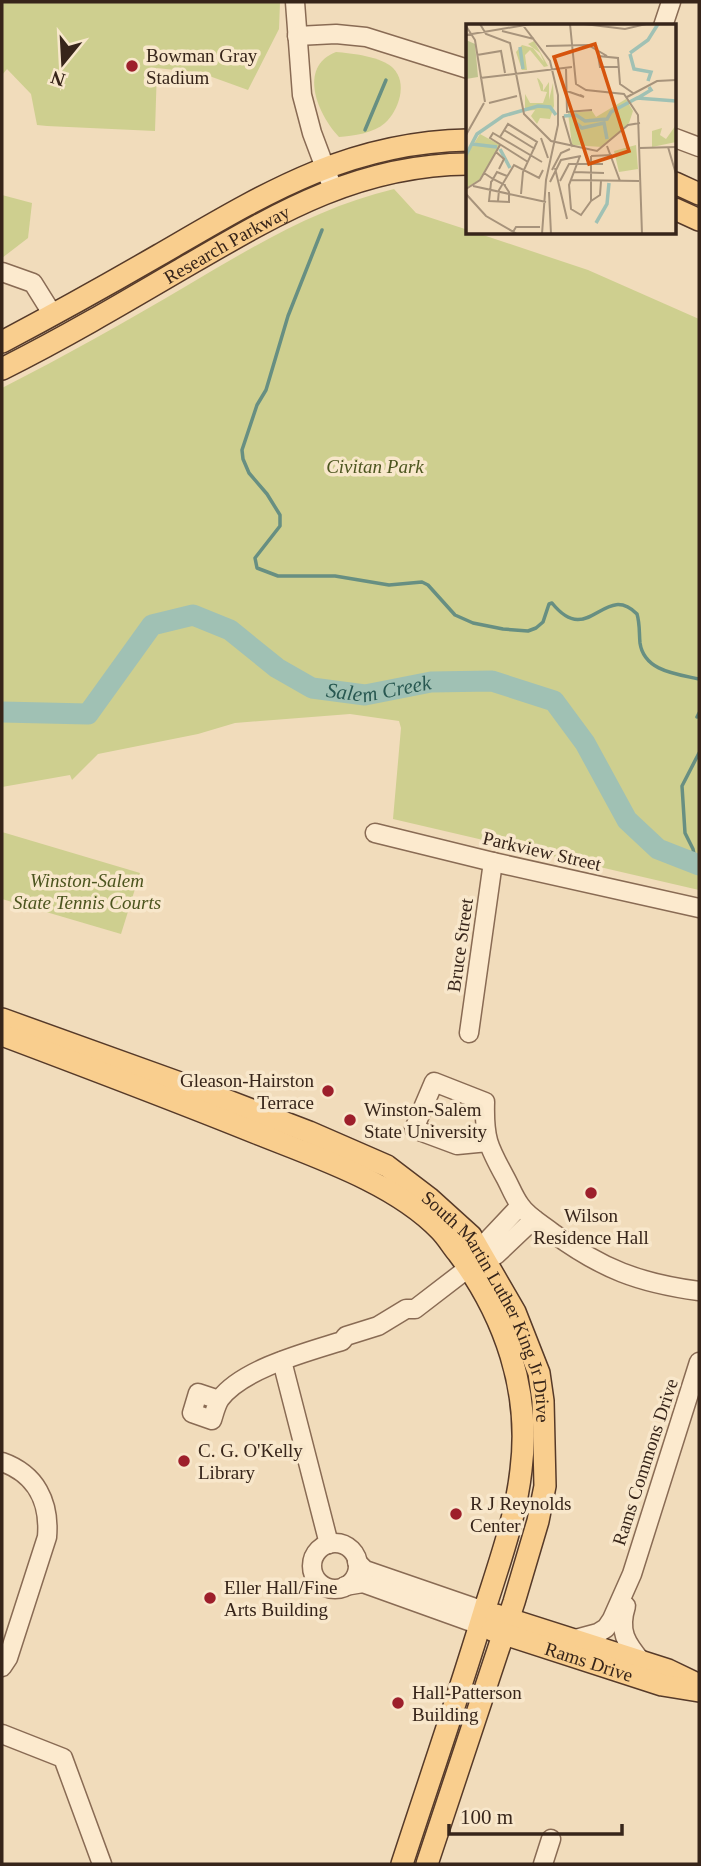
<svg xmlns="http://www.w3.org/2000/svg" width="701" height="1866" font-family="'Times New Roman',serif">
	<style>
		.green { fill: #cecf8f }
		.lines { fill: none; stroke-linecap: round; stroke-linejoin: round }
		.stream { stroke: #678f82; stroke-width: 3.5 }
		.river { stroke: #a0c1b4; stroke-width: 21 }
		.minor-casing { stroke: #896b54; stroke-width: 21 }
		.major-casing { stroke: #563a29; stroke-width: 24 }
		.minor { stroke: #fceace; stroke-width: 18 }
		.major { stroke: #f9ce8e; stroke-width: 21 }
		.poi-dot { fill: #9d1f2b; stroke: #f8e7cb; stroke-width: 2.5 }
		.labels { text-anchor: middle; dominant-baseline: central; stroke-width: 7; stroke-linejoin: round; paint-order: stroke }
		.poi-label { font-size: 19px; fill: #37251a; stroke: #f8e7cb; text-anchor: start }
		.street-label { font-size: 19px; fill: #37251a; stroke: #f8e7cb }
		.park-label { font-size: 19px; font-style: italic; fill: #4c551f; stroke: #f8e7cb }
		.water-label { font-size: 21px; font-style: italic; fill: #285851; stroke: #f8e7cb }
		.inset-river { fill: none; stroke: #a0c1b4; stroke-width: 3.5 }
		.inset-road { fill: none; stroke: #a7937b; stroke-width: 2 }
		.view { fill: #d6540d; fill-opacity: 0.15; stroke: #d6540d; stroke-width: 3.5 }
		.inset-edge { fill: none; stroke: #37251a; stroke-width: 3.5 }
	</style>
	<rect width="100%" height="100%" fill="#f1dcbb"/>
	<!-- green -->
	<g class="green">
		<path d="M2,2H280L279,29L248,90L201,73L157,68L155,131L47,126L37,125L31,94L7,69L2,75Z"/>
		<path d="M336,52C351,53 382,57 393,68C408,83 399,110 385,123C374,133 353,136 339,137C318,115 297,67 336,52Z"/>
		<path d="M394,189L416,213L468,230V233H477L588,270L699,319V890L393,819L401,728L399,721L350,714L235,723L198,734L98,754L72,780L70,775L2,787V388C65,356 127,321 188,285C254,246 318,207 394,189Z"/>
		<path d="M2,195L32,203L28,238L2,258Z"/>
		<path d="M2,832L140,873L121,934L2,899Z"/>
	</g>
	<g class="lines">
		<!-- stream -->
		<g class="stream">
			<path d="M365,130L386,80"/>
			<path d="M322,230L288,316L266,390L257,405L242,450L243,459L249,473L267,494L280,515V526L255,558L257,568L278,576H335L389,585L422,582L428,585L455,615L473,623L503,629L528,631L536,628L543,622L549,604L552,603C589,649 604,581 637,614C640,624 639,633 640,643C644,671 676,674 699,679"/>
			<path d="M697,717L699,713"/>
			<path d="M696,864L693,849L685,833L682,786L699,753"/>
		</g>
		<!-- river -->
		<path class="river" id="s1" d="M2,712L88,714L152,625L193,615L230,630L277,668L312,688L365,695L431,682L492,681L554,701L585,743L627,820L658,849L699,865"/>
		<defs>
			<g id="minor">
				<path d="M295,2L302,95L312,133L333,189"/>
				<path d="M663,26L671,2"/>
				<path d="M297,36L336,34L366,37L468,69"/>
				<path d="M675,138L699,147"/>
				<path d="M2,272L33,283L53,315"/>
				<path d="M375,833L493,862L699,908"/>
				<path d="M469,1033L493,862"/>
				<path d="M488,1142L457,1145L414,1129L434,1082L485,1102C484,1138 488,1146 505,1177C510,1186 514,1197 520,1205C528,1217 542,1224 553,1233C602,1269 639,1283 699,1291"/>
				<path d="M484,1256L488,1240L520,1206"/>
				<path d="M282,1361L329,1544"/>
				<path d="M219,1400L198,1393L192,1413L212,1420C214,1414 216,1405 220,1399C242,1369 307,1352 342,1341L346,1336L378,1326L406,1309H415L484,1256L496,1255L534,1219"/>
				<path d="M2,1462C36,1474 50,1502 47,1537L8,1658L2,1667"/>
				<circle cx="335" cy="1566" r="23"/>
				<path d="M357,1562L365,1570L484,1611"/>
				<path d="M345,1586L363,1583L480,1625"/>
				<path d="M626,1606C618,1631 626,1643 642,1662"/>
				<path d="M572,1640L598,1633L606,1628L612,1619L632,1574L699,1362"/>
				<path d="M2,1734L63,1758L102,1864"/>
				<path d="M543,1864L551,1839"/>
			</g>
			<g id="major">
				<path d="M675,183L699,194"/>
				<path d="M675,209L699,220"/>
				<path d="M2,342C55,314 107,285 159,255C261,196 346,142 468,140"/>
				<path id="s2" d="M2,369C62,339 120,305 178,271C273,216 354,165 468,164"/>
				<path id="s3" d="M2,1019L202,1091L309,1132L387,1166L429,1198L471,1236L515,1312L539,1373L543,1401L545,1486L538,1521L514,1602L427,1864"/>
				<path d="M2,1035C87,1067 172,1099 256,1133C316,1157 395,1183 440,1230C447,1237 452,1246 458,1253C505,1316 531,1391 521,1470C516,1516 500,1561 486,1605C460,1692 430,1778 402,1864"/>
				<path d="M496,1615L668,1670L697,1684"/>
				<path id="s4" d="M492,1630L662,1685L699,1691"/>
			</g>
		</defs>
		<!-- minor casing -->
		<use href="#minor" class="minor-casing"/>
		<!-- major casing -->
		<use href="#major" class="major-casing"/>
		<!-- minor -->
		<use href="#minor" class="minor"/>
		<!-- major -->
		<use href="#major" class="major"/>
	</g>
	<!-- markers -->
	<g class="poi-dot">
		<circle cx="132" cy="66" r="7"/>
		<circle cx="328" cy="1091" r="7"/>
		<circle cx="350" cy="1120" r="7"/>
		<circle cx="591" cy="1193" r="7"/>
		<circle cx="184" cy="1461" r="7"/>
		<circle cx="456" cy="1514" r="7"/>
		<circle cx="210" cy="1598" r="7"/>
		<circle cx="398" cy="1703" r="7"/>
	</g>
	<g class="labels">
		<!-- poi labels -->
		<g class="poi-label">
			<text x="146" y="55">Bowman Gray<tspan x="146" dy="22">Stadium</tspan></text>
			<text x="314" y="1080" text-anchor="end">Gleason-Hairston<tspan x="314" dy="22">Terrace</tspan></text>
			<text x="364" y="1109">Winston-Salem<tspan x="364" dy="22">State University</tspan></text>
			<text x="591" y="1215" text-anchor="middle">Wilson<tspan x="591" dy="22">Residence Hall</tspan></text>
			<text x="198" y="1450">C. G. O'Kelly<tspan x="198" dy="22">Library</tspan></text>
			<text x="470" y="1503">R J Reynolds<tspan x="470" dy="22">Center</tspan></text>
			<text x="224" y="1587">Eller Hall/Fine<tspan x="224" dy="22">Arts Building</tspan></text>
			<text x="412" y="1692">Hall-Patterson<tspan x="412" dy="22">Building</tspan></text>
		</g>
		<!-- street labels -->
		<g class="street-label">
			<text stroke="none"><textPath href="#s2" startOffset="257">Research Parkway</textPath></text>
			<text transform="translate(542 851) rotate(13)">Parkview Street</text>
			<text transform="translate(460 945) rotate(-82)">Bruce Street</text>
			<text stroke="none"><textPath href="#s3" startOffset="592">South Martin Luther King Jr Drive</textPath></text>
			<text transform="translate(645 1462) rotate(-72)">Rams Commons Drive</text>
			<text stroke="none"><textPath href="#s4" startOffset="102">Rams Drive</textPath></text>
		</g>
		<!-- park labels -->
		<g class="park-label">
			<text x="375" y="466">Civitan Park</text>
			<text x="87" y="880">Winston-Salem<tspan x="87" dy="22">State Tennis Courts</tspan></text>
		</g>
		<!-- water labels -->
		<g class="water-label">
			<text stroke="none"><textPath href="#s1" startOffset="446">Salem Creek</textPath></text>
		</g>
	</g>
	<!-- overview -->
	<g transform="translate(466 24)">
		<rect width="210" height="210" fill="#f1dcbb"/>
		<path d="M68,17L82,42L78,43L64,26L59,31L61,46H56L50,28L56,21L67,24L78,38L74,29L62,20ZM71,54L73,55L77,61V67L83,58V76L87,59L88,82L84,95L74,94L71,100L65,92L69,86L59,87V70L64,79H77L81,68L75,67ZM160,75L167,87L163,99L136,123L106,121L102,89L126,87L130,93ZM210,101V118L186,123V107L196,104L194,111L200,115ZM14,110L34,121L13,156L0,164V132ZM170,121L172,145L153,148L148,127Z" fill="#cecf8f"/>
		<path d="M0,16L9,20L12,53L0,55Z" fill="#c1c38f"/>
		<path class="inset-river" d="M54,23L57,45M164,29L182,16L192,0M164,30L168,45L185,48L182,57M170,75L185,66L183,63M98,92L110,91L119,97L141,95L145,88L171,74L210,77M110,99L116,104L138,99L141,115M6,120L31,123M34,125L44,144M0,131L11,110L37,92L72,82L84,83L90,91M130,199L141,180L143,159"/>
		<path class="inset-road" d="M14,0L20,10L44,19L58,90L85,117L131,127L162,101L174,99M56,0L84,37L92,71V101L80,156L76,210M104,0L110,60L120,66L158,70L172,91L176,210M118,0L159,5L180,0M0,2L9,16L19,78M36,7L68,15M0,11L65,0M80,22L122,21L141,32M11,31L35,27L39,49M132,31L134,43H153M132,32L152,34L154,60L167,69M100,44L101,88L126,86M14,54L106,43M98,66L118,73L114,71M161,73L191,57L210,56M23,79L51,72M97,92L106,123M38,106L69,125M0,111L18,79M34,113L42,100L71,118L57,148L55,170M75,114L82,134M141,122L154,157M202,123L210,150M174,124L210,123M30,128L38,135L33,145M114,132L103,161L105,185L115,191L125,177V132M125,132L146,131M62,138L24,114L27,109L76,138M89,144L101,195M86,146L95,129L104,125M108,148L138,149M18,149L27,155L39,161V162L43,168V178L23,177L25,159V158L26,157L27,155L31,148L41,152M105,156L173,157M94,157L103,140H137M84,158L95,136L115,132M7,162L80,178M0,165L14,156L34,121M83,168L85,210M0,170L20,192L51,210M32,177L33,166L48,141L73,154L77,146M125,177L134,171L135,157M47,208L50,203H74"/>
		<path class="view" d="M129,20L163,127L123,140L88,33Z"/>
		<rect width="210" height="210" class="inset-edge"/>
	</g>
	<!-- border -->
	<rect width="701" height="1866" fill="none" stroke="#37251a" stroke-width="7"/>
	<!-- north arrow -->
	<g transform="translate(63 63) rotate(198)" stroke="#f8e7cb" stroke-width="5" paint-order="stroke">
	<path d="M0-5L12 26L0 18L-12 26Z" fill="#37251a"/>
	<text y="-10" font-size="19" font-weight="bold" text-anchor="middle" fill="#37251a">N</text>
	</g>
	<!-- scale -->
	<path d="M449 1824v10h173v-10" fill="none" stroke="#37251a" stroke-width="3.5"/>
	<text x="460" y="1824" font-size="21" fill="#37251a" stroke="#f8e7cb" stroke-width="5" paint-order="stroke">100 m</text>
</svg>
